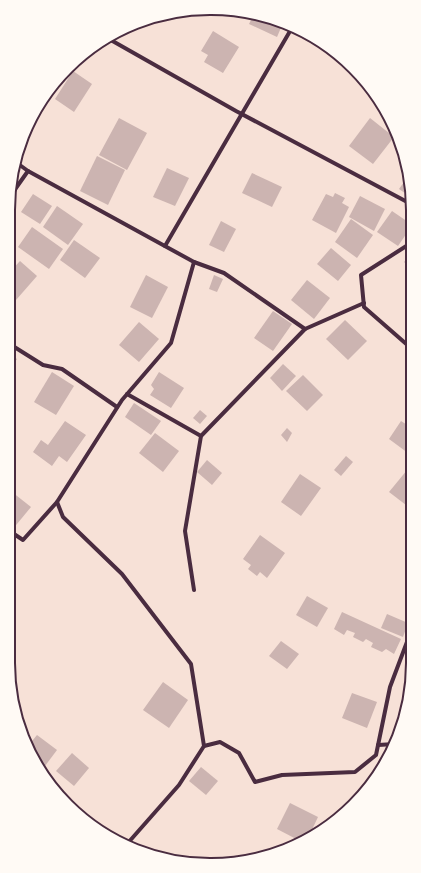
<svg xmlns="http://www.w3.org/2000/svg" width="421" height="873" font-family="'Golos Text',sans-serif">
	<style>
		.building { fill: #ccb4b1 }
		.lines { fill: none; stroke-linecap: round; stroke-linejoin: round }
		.minor { stroke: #4a2c40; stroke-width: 4 }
		.rim { fill: none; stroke: #4a2c40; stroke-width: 2 }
	</style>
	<rect width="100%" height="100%" fill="#f7e1d7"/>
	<!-- building -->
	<g class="building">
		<path d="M253,16L283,23L277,37L249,24Z"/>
		<path d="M213,31L239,47L223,73L204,62L208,55L201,51Z"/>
		<path d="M73,71L92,84L74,112L55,99Z"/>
		<path d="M119,118L147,133L127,170L99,155Z"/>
		<path d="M370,118L394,137L373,164L349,146Z"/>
		<path d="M97,156L125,170L108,205L80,191Z"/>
		<path d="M167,168L189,178L175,206L153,197Z"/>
		<path d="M252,173L282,187L272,207L242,193Z"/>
		<path d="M409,175L411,184V193L409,196L399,189Z"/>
		<path d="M335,193L345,198L342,203L349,207L336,233L312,220L326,194L333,197Z"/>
		<path d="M33,194L52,206L40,224L21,212Z"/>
		<path d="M360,196L385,209L374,231L349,217Z"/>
		<path d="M57,206L83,224L68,245L43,227Z"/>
		<path d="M392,211L411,224V227L398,246L377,232Z"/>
		<path d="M351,219L373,235L357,258L335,242Z"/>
		<path d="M221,221L236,229L224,252L209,245Z"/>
		<path d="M32,227L63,249L49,269L18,247Z"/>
		<path d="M74,240L100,258L85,278L60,260Z"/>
		<path d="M331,248L351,265L338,281L317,264Z"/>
		<path d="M411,254L412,270L404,262Z"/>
		<path d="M20,261L37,276L9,308L8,274Z"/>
		<path d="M146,275L168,287L152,318L130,307Z"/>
		<path d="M214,275L223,279L217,292L209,289Z"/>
		<path d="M307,280L330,298L314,319L291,300Z"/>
		<path d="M273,311L292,324L273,351L254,338Z"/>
		<path d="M345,320L367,341L348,360L326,339Z"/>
		<path d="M139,322L159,339L139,362L119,345Z"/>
		<path d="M8,353L17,359L8,372Z"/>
		<path d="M283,364L296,376L282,391L270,378Z"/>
		<path d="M52,372L74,386L56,415L34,402Z"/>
		<path d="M159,372L184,388L171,408L150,395L154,389L151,385Z"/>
		<path d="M303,375L323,395L307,411L286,391Z"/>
		<path d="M134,403L161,421L151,435L125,417Z"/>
		<path d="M200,410L207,416L200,424L193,418Z"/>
		<path d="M65,421L86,435L67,462L59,456L52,466L33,452L41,440L48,445Z"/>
		<path d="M401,421L412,428V456L389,439Z"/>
		<path d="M287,428L292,433L287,442L281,435Z"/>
		<path d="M155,433L179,451L163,472L139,453Z"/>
		<path d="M346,456L353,462L341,476L334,470Z"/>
		<path d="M207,460L222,473L212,485L197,472Z"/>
		<path d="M412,464V498L406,505L389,492Z"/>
		<path d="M300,474L321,488L301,516L281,502Z"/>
		<path d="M12,492L31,507L12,530L8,527V496Z"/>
		<path d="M260,535L285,553L267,578L260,572L257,576L248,569L251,565L243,559Z"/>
		<path d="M307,596L328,608L317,627L296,615Z"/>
		<path d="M342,612L401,639L394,654L386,649L382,652L371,647L373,643L366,639L363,642L353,637L355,633L347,630L344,635L334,629Z"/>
		<path d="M387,614L408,623L403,637L381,628Z"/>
		<path d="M281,641L299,654L287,669L269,656Z"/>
		<path d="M413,645V662L406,658Z"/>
		<path d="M163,682L188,700L169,728L143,710Z"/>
		<path d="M352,693L377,702L367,728L342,718Z"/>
		<path d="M37,735L57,750L42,770L28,746Z"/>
		<path d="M72,753L89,768L74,786L56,771Z"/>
		<path d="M201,767L218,781L206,795L189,781Z"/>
		<path d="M290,803L318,817L308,838L302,842L277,829Z"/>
	</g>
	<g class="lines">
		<!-- minor -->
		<g class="minor">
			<path d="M109,39L236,111L411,204"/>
			<path d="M17,163L28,171L194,262L224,273L305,329"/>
			<path d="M11,195L28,171"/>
			<path d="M411,243L361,275L364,307L412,349"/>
			<path d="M165,246L293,26"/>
			<path d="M8,343L43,365L62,369L117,407"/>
			<path d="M127,394L201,436"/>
			<path d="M57,502L63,517L122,574L191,664L204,746L179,785L127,844"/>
			<path d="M8,530L23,540L57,502L122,400L171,343L194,262"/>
			<path d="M194,590L185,531L201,436L305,329L364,303"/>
			<path d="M378,745L395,744"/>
			<path d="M204,746L220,742L239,753L255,782L282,775L355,772L376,755L390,687L413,626"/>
		</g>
	</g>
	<!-- crop -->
	<path d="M0 0H421V873H0ZM210 15H211A195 195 0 0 1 406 210V663A195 195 0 0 1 211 858H210A195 195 0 0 1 15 663V210A195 195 0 0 1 210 15Z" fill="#fffaf5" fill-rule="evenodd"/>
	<path class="rim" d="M210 15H211A195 195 0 0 1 406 210V663A195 195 0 0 1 211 858H210A195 195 0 0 1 15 663V210A195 195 0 0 1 210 15Z"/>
</svg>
